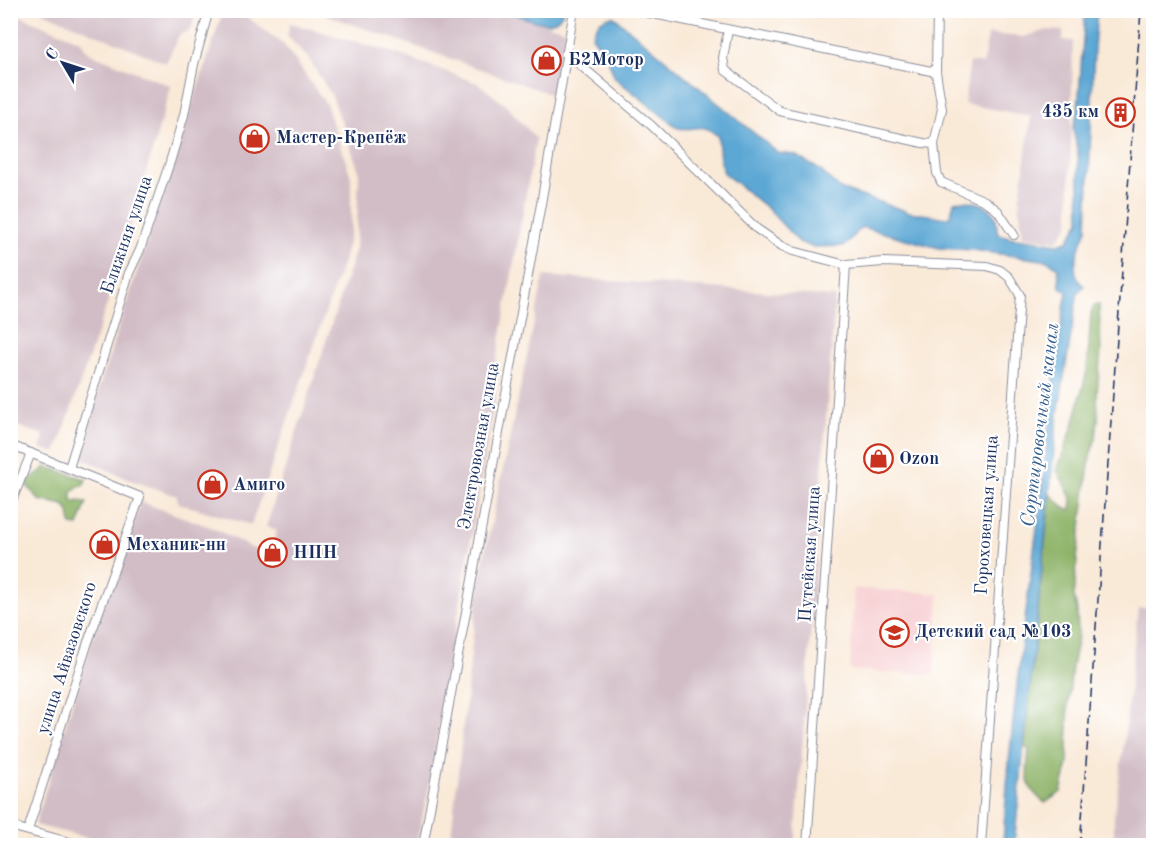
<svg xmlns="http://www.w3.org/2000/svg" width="1164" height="856" font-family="'Old Standard TT',serif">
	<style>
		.built { fill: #f7cfd2 }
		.industrial { fill: #d2bdc6 }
		.forest { fill: #8cb266; stroke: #547062; stroke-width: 1.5 }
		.water { fill: #5ca7d4; stroke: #3c6b99; stroke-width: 1.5 }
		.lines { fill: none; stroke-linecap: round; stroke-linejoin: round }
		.minor-casing { stroke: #8a8c9a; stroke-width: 10 }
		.minor { stroke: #fff; stroke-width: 8 }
		.rail { stroke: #1b2f5e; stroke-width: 1.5; stroke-dasharray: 9 4.5; stroke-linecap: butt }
		.labels { text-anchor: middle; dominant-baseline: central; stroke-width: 4.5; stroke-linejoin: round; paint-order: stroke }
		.poi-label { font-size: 18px; font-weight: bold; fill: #1b2f5e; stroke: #fff; text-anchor: start }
		.street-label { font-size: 18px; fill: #1b2f5e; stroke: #fff }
		.water-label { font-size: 20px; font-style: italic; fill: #355f8d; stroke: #fff }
	</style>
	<rect width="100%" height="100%" fill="#fff"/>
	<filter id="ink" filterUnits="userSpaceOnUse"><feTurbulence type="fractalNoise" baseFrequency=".0167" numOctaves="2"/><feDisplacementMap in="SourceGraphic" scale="12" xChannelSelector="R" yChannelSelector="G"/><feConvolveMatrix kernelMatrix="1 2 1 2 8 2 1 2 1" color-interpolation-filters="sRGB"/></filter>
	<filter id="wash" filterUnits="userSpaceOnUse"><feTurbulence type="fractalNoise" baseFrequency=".008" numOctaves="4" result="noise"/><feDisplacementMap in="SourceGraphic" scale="24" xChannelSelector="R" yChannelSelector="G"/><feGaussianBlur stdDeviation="1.35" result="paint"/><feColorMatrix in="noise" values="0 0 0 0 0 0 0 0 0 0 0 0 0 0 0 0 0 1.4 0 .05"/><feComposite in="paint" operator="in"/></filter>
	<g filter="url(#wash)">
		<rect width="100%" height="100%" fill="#f9e9d7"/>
		<!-- built -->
		<path class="built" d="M854,588L939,594L934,675L850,670Z"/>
		<!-- industrial -->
		<g class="industrial">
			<path d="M40,11H196L191,30L179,35L166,63Z"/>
			<path d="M223,11H239L284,45L326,104L351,177V229L343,262L251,525L178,503L177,496L128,479L82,458L99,387Z"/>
			<path d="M315,11H499L566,30L553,95Z"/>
			<path d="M11,12L81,41L87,52L171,86L113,287L56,453L40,448L44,435L11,424Z"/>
			<path d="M290,23L398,54L477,83L507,106L536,139L491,391L496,392L427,795L417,841L407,840L406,846L116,845L35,825L99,617L141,502L213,528L256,550L271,553L277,530L266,527L356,248L359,171L333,98L309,59L287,36Z"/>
			<path d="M1048,30L1063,31V40L1073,41L1069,224L1057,241L1023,236L1019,205L1031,116L964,104L970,62L983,64L988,34L1023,37Z"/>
			<path d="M544,276L835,297L795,845H450L479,582Z"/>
			<path d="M1138,608H1154V735L1148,845H1114V816L1124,741Z"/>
		</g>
		<!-- forest -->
		<g class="forest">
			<path d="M1095,305H1099L1101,351L1097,392L1098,418L1096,438L1090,456L1077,559L1074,597L1077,610L1078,636L1072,667L1068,706V764L1061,792L1045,803C1024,788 1026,774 1029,750L1024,746L1050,494L1067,510L1071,509L1072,499L1057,470L1073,426L1087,371L1091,313Z"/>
			<path d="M46,467L86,479L84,484L72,491V501L87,502L78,526L71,525L69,512L64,505L39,500L25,483Z"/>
		</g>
		<!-- water -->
		<g class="water">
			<path d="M506,11L563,10V11C555,35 523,16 506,11Z"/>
			<path d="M1085,11H1097L1094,48L1087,230C1080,246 1066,273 1084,286L1078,292L1057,420L1014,845H1003C1009,732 1025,618 1040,505C1049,434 1053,362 1067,292L1060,287L1058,268L1048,261L973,250L939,248L862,227L844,246L813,247L799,242L768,209L724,173L720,161L718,136C698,120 698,132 678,128L615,78L606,55L592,36C596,24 600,19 613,16L778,153L795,155L820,170L840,189L909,212L947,218L951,214L954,202C968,199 991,202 996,219C997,224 996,228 998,234L1009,237L1058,244L1068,241L1080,221L1078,154L1073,128L1078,110Z"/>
		</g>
	</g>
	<g filter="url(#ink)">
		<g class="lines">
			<defs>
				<g id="minor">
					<path d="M634,10L936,72"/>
					<path d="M937,10L936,72L942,109L934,144L937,173L941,182L985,201L998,211L1014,235"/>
					<path d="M728,30L723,58L725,70L780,111L923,143L934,144"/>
					<path d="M566,53L652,126L757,229L782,246L793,251L846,265L883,262L987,266L1000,270L1009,277L1020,295L981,846"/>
					<path d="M10,445L140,497L87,645L28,830"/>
					<path d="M69,468L129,273L140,250L170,162L184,115L194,64L209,10"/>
					<path d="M10,506L31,453"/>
					<path d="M10,826L84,846"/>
					<path d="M423,846L541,204L574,10"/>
					<path d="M807,846L846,265"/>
				</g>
			</defs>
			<!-- minor casing -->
			<use href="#minor" class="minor-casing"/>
			<!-- minor -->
			<use href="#minor" class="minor"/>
			<!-- rail -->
			<g class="rail">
				<path d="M1150,10L1154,159"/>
				<path d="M1080,846L1141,10"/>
			</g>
		</g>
	</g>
	<!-- icons -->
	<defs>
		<symbol id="shop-ring" viewBox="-11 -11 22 22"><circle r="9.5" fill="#fff" stroke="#c8321e" stroke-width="1.5"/><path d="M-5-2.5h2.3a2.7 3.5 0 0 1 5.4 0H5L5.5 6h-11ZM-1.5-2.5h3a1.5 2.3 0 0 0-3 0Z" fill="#c8321e"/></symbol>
		<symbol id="building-ring" viewBox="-11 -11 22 22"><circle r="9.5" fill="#fff" stroke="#c8321e" stroke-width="1.5"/><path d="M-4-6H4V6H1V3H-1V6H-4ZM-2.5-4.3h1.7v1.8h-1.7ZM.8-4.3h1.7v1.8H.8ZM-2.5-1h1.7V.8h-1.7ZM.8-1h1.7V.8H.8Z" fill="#c8321e"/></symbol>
		<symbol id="school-ring" viewBox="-11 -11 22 22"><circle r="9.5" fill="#fff" stroke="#c8321e" stroke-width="1.5"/><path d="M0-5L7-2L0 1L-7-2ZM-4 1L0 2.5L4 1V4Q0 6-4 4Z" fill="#c8321e"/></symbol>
	</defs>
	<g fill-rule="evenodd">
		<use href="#shop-ring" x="530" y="44" width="33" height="33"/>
		<use href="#building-ring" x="1104" y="96" width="33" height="33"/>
		<use href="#shop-ring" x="238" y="122" width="33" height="33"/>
		<use href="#shop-ring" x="862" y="442" width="33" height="33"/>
		<use href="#shop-ring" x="196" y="468" width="33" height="33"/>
		<use href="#shop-ring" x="88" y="528" width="33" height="33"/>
		<use href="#shop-ring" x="256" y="536" width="33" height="33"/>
		<use href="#school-ring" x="878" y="616" width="33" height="33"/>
	</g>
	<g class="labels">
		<!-- poi labels -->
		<g class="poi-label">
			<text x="568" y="60">Б2Мотор</text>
			<text x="1099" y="112" text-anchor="end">435 км</text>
			<text x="276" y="138">Мастер-Крепёж</text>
			<text x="899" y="459">Ozon</text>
			<text x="233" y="485">Амиго</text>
			<text x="126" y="545">Механик-нн</text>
			<text x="293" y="553">НПН</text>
			<text x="915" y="632">Детский сад №103</text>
		</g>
		<!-- street labels -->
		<g class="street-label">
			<text transform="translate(127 235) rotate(-71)">Ближняя улица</text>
			<text transform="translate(479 446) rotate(-80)">Электровозная улица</text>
			<text transform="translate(987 515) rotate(-86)">Гороховецкая улица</text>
			<text transform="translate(810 554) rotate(-86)">Путейская улица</text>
			<text transform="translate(67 658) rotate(-72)">улица Айвазовского</text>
		</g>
		<!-- water labels -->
		<g class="water-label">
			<text transform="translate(1041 425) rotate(-83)">Сортировочный канал</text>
		</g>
	</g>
	<!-- margin -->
	<rect width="1164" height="856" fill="none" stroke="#fff" stroke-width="36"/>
	<!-- north arrow -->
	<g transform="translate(63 63) rotate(309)" stroke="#ffffff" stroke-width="4.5" paint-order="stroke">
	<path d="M0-4.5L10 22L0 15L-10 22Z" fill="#1b2f5e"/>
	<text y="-9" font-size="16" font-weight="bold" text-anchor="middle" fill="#1b2f5e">С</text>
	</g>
</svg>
